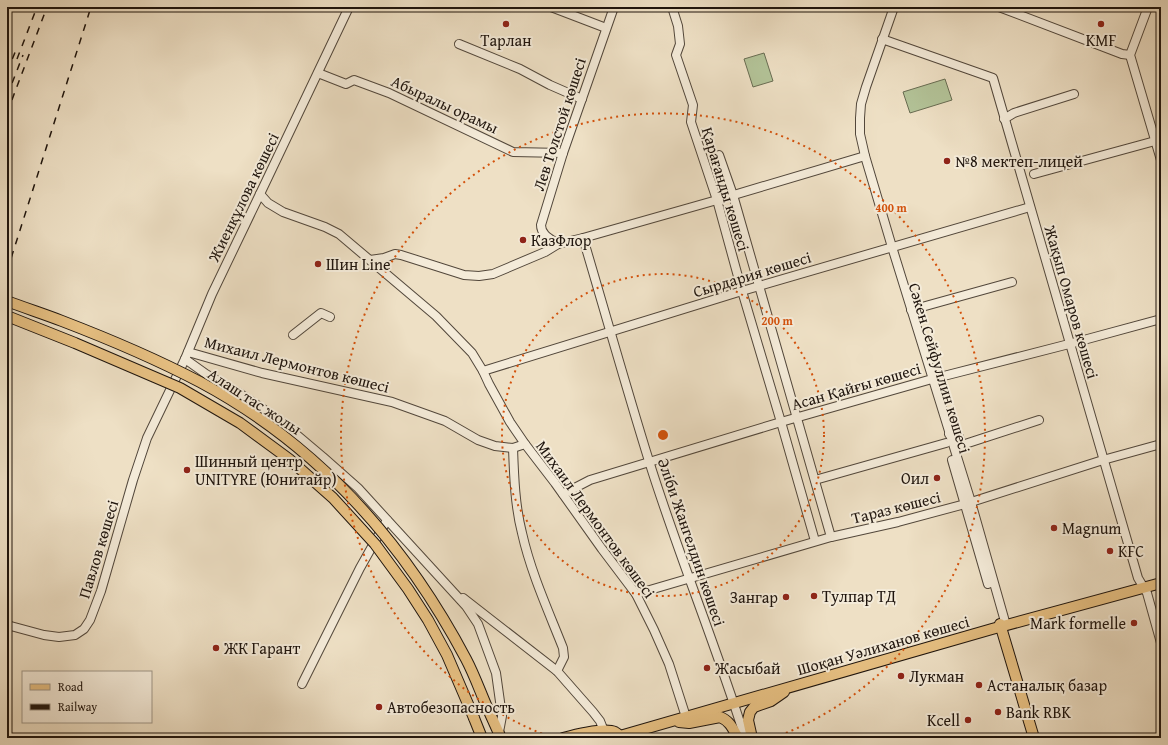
<svg xmlns="http://www.w3.org/2000/svg" width="1168" height="745" font-family="'Gentium Book Plus',serif">
	<style>
		.green { fill: #b3c398; stroke: #686c52 }
		.lines { fill: none; stroke-linecap: round; stroke-linejoin: round }
		.minor-casing { stroke: #52473b; stroke-width: 10 }
		.major-casing { stroke: #1e140d; stroke-width: 12 }
		.minor { stroke: #f4ebd9; stroke-width: 8 }
		.major { stroke: #e7c082; stroke-width: 10 }
		.rail { stroke: #1e140d; stroke-width: 1.5; stroke-dasharray: 7 7; stroke-linecap: butt }
		.major-bridge-casing { stroke: #1e140d; stroke-width: 12; stroke-linecap: butt }
		.major-bridge { stroke: #e7c082; stroke-width: 10 }
		.ring { fill: none; stroke: #d4520c; stroke-width: 2; stroke-dasharray: 2 4 }
		.poi-dot { fill: #8f2418; stroke: #f4ebd9; stroke-width: 1.5 }
		.labels { text-anchor: middle; dominant-baseline: central; stroke-width: 4; stroke-linejoin: round; paint-order: stroke }
		.poi-label { font-size: 16px; fill: #1e140d; stroke: #f4ebd9; text-anchor: start }
		.street-label { font-size: 16px; fill: #1e140d; stroke: #f4ebd9 }
		.centre { fill: #d4520c; stroke: #f4ebd9; stroke-width: 2 }
		.ring-label { font-size: 12px; text-anchor: middle; font-weight: bold; fill: #d4520c; stroke: #f4ebd9; stroke-width: 4; stroke-linejoin: round; paint-order: stroke }
	</style>
	<rect width="100%" height="100%" fill="#eee0c5"/>
	<filter id="stains"><feTurbulence type="fractalNoise" baseFrequency=".005" numOctaves="4"/><feColorMatrix values="0 0 0 0 .2 0 0 0 0 .09 0 0 0 0 .02 0 0 0 .5 -.17"/></filter>
	<radialGradient id="worn" r=".72"><stop offset=".6" stop-color="#630" stop-opacity="0"/><stop offset="1" stop-color="#630" stop-opacity=".3"/></radialGradient>
	<!-- green -->
	<g class="green">
		<path d="M764,53L773,81L753,87L744,59Z"/>
		<path d="M945,79L952,100L910,113L903,92Z"/>
	</g>
	<g class="lines">
		<defs>
			<g id="minor">
				<path d="M551,7L606,28"/>
				<path d="M672,7L678,26L680,44L676,55L693,105L691,122L717,200L742,291L781,422L815,541"/>
				<path d="M894,7L866,87L861,104L860,118V134L865,156L892,247L971,502L1006,625"/>
				<path d="M999,7L1122,54L1130,55"/>
				<path d="M1148,7L1130,55L1161,160"/>
				<path d="M882,39L993,78L1138,578L1147,593L1161,643"/>
				<path d="M459,44L520,69L550,85L582,99"/>
				<path d="M318,73L346,84L354,80L389,93L513,152L563,153"/>
				<path d="M1004,119L1014,113L1074,94"/>
				<path d="M719,155L733,195L831,537"/>
				<path d="M1034,174L1155,141"/>
				<path d="M260,194L268,203L283,212L325,227L339,234L436,316L472,353L483,371L489,384L510,422L525,444"/>
				<path d="M583,238C605,312 626,387 649,461C678,554 716,645 745,738"/>
				<path d="M558,244C551,239 541,235 541,225L563,153L614,7"/>
				<path d="M370,260L384,258L395,254L401,255L464,275L479,276L493,274L545,252L558,244L583,238L717,200L865,156"/>
				<path d="M911,310L1012,282"/>
				<path d="M293,335L321,313L330,317"/>
				<path d="M188,352L262,373L392,402L445,421L478,440L495,446L513,448L525,444L555,483L602,549L636,594L654,630L669,664L686,717"/>
				<path d="M185,359L206,374L239,393L278,419L323,457L358,488L466,606L478,624L496,673L502,716L499,732"/>
				<path d="M483,371L742,291L1030,207"/>
				<path d="M949,434L957,432L962,445L1039,420"/>
				<path d="M513,448C514,476 515,506 522,533C531,573 548,610 563,648L564,657L557,671"/>
				<path d="M952,460L988,584"/>
				<path d="M815,480L946,443"/>
				<path d="M563,494L590,480L781,422L932,379L1069,344L1161,319"/>
				<path d="M636,594L831,537L898,522L965,504L1103,460L1161,444"/>
				<path d="M463,598L557,671L593,712L600,721L604,731"/>
				<path d="M7,625L44,635L59,637L75,635L84,629L90,620L101,591L133,480L147,438L185,359L212,294L260,194L349,7"/>
				<path d="M302,684L360,568L387,520"/>
			</g>
			<g id="major">
				<path d="M1000,624L1034,738"/>
				<path d="M487,707L501,738"/>
				<path d="M474,718L482,738"/>
				<path d="M679,722L689,723L720,717C730,721 733,729 738,738"/>
				<path d="M563,738C574,735 604,727 615,732C617,733 619,735 620,736"/>
				<path d="M613,738L992,629L1161,583"/>
				<path d="M752,738L748,720L750,712L754,707L771,701L784,692"/>
			</g>
		</defs>
		<!-- minor casing -->
		<use href="#minor" class="minor-casing"/>
		<!-- major casing -->
		<use href="#major" class="major-casing"/>
		<!-- minor -->
		<use href="#minor" class="minor"/>
		<!-- major -->
		<use href="#major" class="major"/>
		<!-- rail -->
		<g class="rail">
			<path d="M17,59L37,7"/>
			<path d="M7,72L16,50"/>
			<path d="M7,96L23,55"/>
			<path d="M7,113L47,7"/>
			<path d="M7,271L91,7"/>
		</g>
		<defs>
			<g id="major-bridge">
				<path d="M7,301C25,308 44,314 62,321C109,339 156,359 200,382C318,445 404,542 466,659C474,674 480,691 487,707"/>
				<path d="M7,316L75,343L180,388L240,423L289,459L333,498L375,544L408,589L428,620L447,655L474,718"/>
			</g>
		</defs>
		<!-- major-bridge casing -->
		<use href="#major-bridge" class="major-bridge-casing"/>
		<!-- major-bridge -->
		<use href="#major-bridge" class="major-bridge"/>
	</g>
	<!-- distance rings -->
	<g class="ring">
		<circle cx="663" cy="435" r="161"/>
		<path d="M553 738A322 322 0 1 1 773 738"/>
	</g>
	<!-- markers -->
	<g class="poi-dot">
		<circle cx="506" cy="24" r="4"/>
		<circle cx="1101" cy="24" r="4"/>
		<circle cx="947" cy="161" r="4"/>
		<circle cx="523" cy="240" r="4"/>
		<circle cx="318" cy="264" r="4"/>
		<circle cx="187" cy="470" r="4"/>
		<circle cx="937" cy="478" r="4"/>
		<circle cx="1054" cy="528" r="4"/>
		<circle cx="1110" cy="551" r="4"/>
		<circle cx="814" cy="596" r="4"/>
		<circle cx="786" cy="597" r="4"/>
		<circle cx="1134" cy="623" r="4"/>
		<circle cx="216" cy="648" r="4"/>
		<circle cx="707" cy="668" r="4"/>
		<circle cx="901" cy="676" r="4"/>
		<circle cx="979" cy="685" r="4"/>
		<circle cx="379" cy="707" r="4"/>
		<circle cx="998" cy="712" r="4"/>
		<circle cx="968" cy="720" r="4"/>
	</g>
	<g class="labels">
		<!-- poi labels -->
		<g class="poi-label">
			<text x="506" y="40" text-anchor="middle">Тарлан</text>
			<text x="1101" y="40" text-anchor="middle">KMF</text>
			<text x="955" y="161">№8 мектеп-лицей</text>
			<text x="531" y="240">КазФлор</text>
			<text x="326" y="264">Шин Line</text>
			<text x="195" y="461">Шинный центр<tspan x="195" dy="18">UNITYRE (Юнитайр)</tspan></text>
			<text x="929" y="478" text-anchor="end">Оил</text>
			<text x="1062" y="528">Magnum</text>
			<text x="1118" y="551">KFC</text>
			<text x="822" y="596">Тулпар ТД</text>
			<text x="778" y="597" text-anchor="end">Зангар</text>
			<text x="1126" y="623" text-anchor="end">Mark formelle</text>
			<text x="224" y="648">ЖК Гарант</text>
			<text x="715" y="668">Жасыбай</text>
			<text x="909" y="676">Лукман</text>
			<text x="987" y="685">Астаналық базар</text>
			<text x="387" y="707">Автобезопасность</text>
			<text x="1006" y="712">Bank RBK</text>
			<text x="960" y="720" text-anchor="end">Kcell</text>
		</g>
		<!-- street labels -->
		<g class="street-label">
			<text transform="translate(445 104) rotate(25)">Абыралы орамы</text>
			<text transform="translate(559 124) rotate(-72)">Лев Толстой көшесі</text>
			<text transform="translate(726 189) rotate(73)">Қарағанды көшесі</text>
			<text transform="translate(243 197) rotate(-64)">Жиенқұлова көшесі</text>
			<text transform="translate(752 274) rotate(-17)">Сырдария көшесі</text>
			<text transform="translate(1072 302) rotate(74)">Жақып Омаров көшесі</text>
			<text transform="translate(297 364) rotate(14)">Михаил Лермонтов көшесі</text>
			<text transform="translate(940 368) rotate(73)">Сәкен Сейфуллин көшесі</text>
			<text transform="translate(856 386) rotate(-16)">Асан Қайғы көшесі</text>
			<text transform="translate(255 401) rotate(33)">Алаш тас жолы</text>
			<text transform="translate(896 507) rotate(-14)">Тараз көшесі</text>
			<text transform="translate(596 519) rotate(54)">Михаил Лермонтов көшесі</text>
			<text transform="translate(692 542) rotate(71)">Әліби Жангелдин көшесі</text>
			<text transform="translate(98 549) rotate(-73)">Павлов көшесі</text>
			<text transform="translate(883 645) rotate(-16)">Шоқан Уәлиханов көшесі</text>
		</g>
	</g>
	<circle cx="663" cy="435" r="6" class="centre"/>
	<g class="ring-label">
		<text x="891" y="212">400 m</text>
		<text x="777" y="325">200 m</text>
	</g>
	<!-- margin -->
	<rect width="1168" height="745" fill="none" stroke="#eee0c5" stroke-width="24"/>
	<rect x="8" y="8" width="1152" height="729" fill="none" stroke="#1e140d" stroke-width="2"/>
	<rect x="12" y="12" width="1144" height="721" fill="none" stroke="#1e140d"/>
	<!-- legend -->
	<rect x="22" y="671" width="130" height="52" fill="#f4ebd9" stroke="#9e9587"/>
	<rect x="30" y="684" width="20" height="6" fill="#e7c082" stroke="#9e9587"/>
	<text x="58" y="691" font-size="12" fill="#1e140d">Road</text>
	<rect x="30" y="704" width="20" height="6" fill="#1e140d" stroke="#9e9587"/>
	<text x="58" y="711" font-size="12" fill="#1e140d">Railway</text>
	<rect width="100%" height="100%" filter="url(#stains)"/>
	<rect width="100%" height="100%" fill="url(#worn)"/>
</svg>
